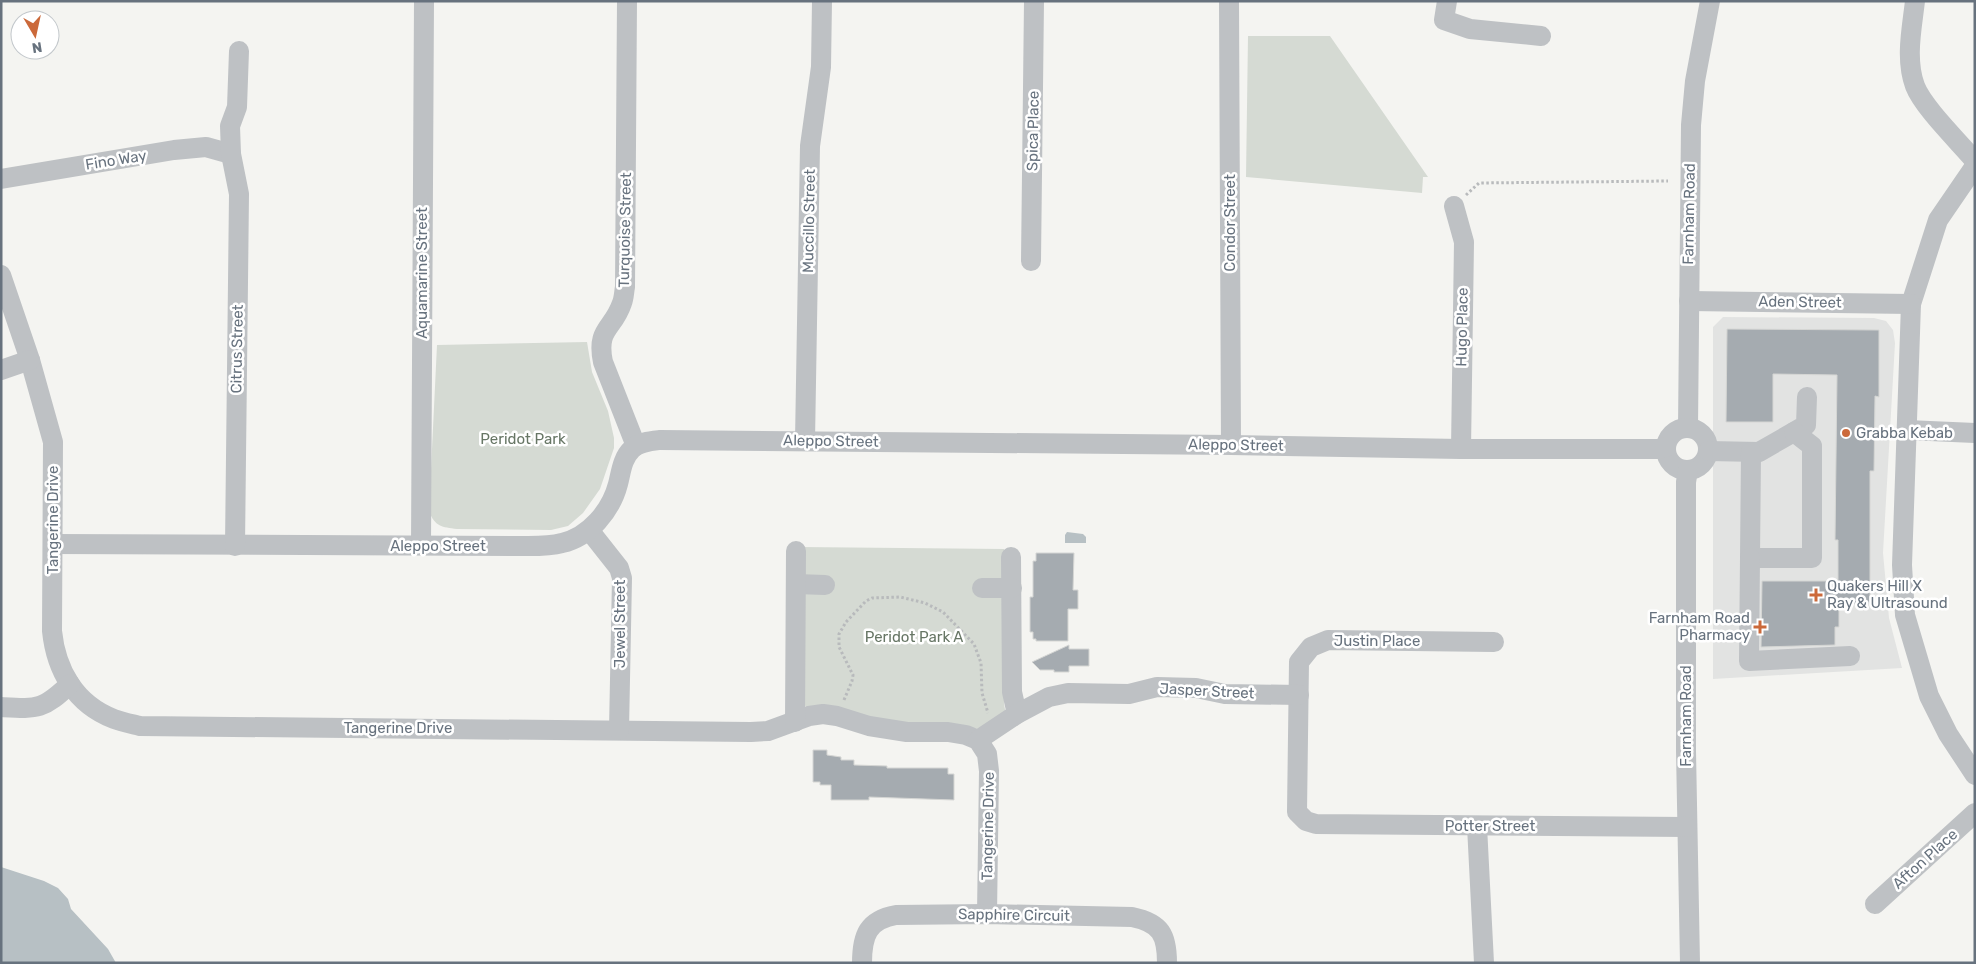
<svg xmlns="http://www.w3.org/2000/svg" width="1976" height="964" font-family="Rubik,sans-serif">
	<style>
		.built { fill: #e2e3e2 }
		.green { fill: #d5dad3 }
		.water { fill: #b7c0c4 }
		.building { fill: #a5abb0; stroke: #d5d6d4 }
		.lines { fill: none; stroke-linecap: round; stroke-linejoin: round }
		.path { stroke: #b8babc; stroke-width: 3; stroke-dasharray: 2.5 2.5; stroke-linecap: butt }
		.minor { stroke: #bec1c4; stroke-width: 20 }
		.poi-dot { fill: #cb693a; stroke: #fff; stroke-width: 2 }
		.labels { text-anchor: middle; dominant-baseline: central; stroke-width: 5; stroke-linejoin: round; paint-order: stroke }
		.street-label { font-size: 15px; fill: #67727e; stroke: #fff }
		.poi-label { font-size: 15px; fill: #67727e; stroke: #fff; text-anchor: start }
		.park-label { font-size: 15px; fill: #677665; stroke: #fff }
	</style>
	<rect width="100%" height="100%" fill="#f4f4f1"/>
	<!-- built -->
	<path class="built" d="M1723,317L1874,318L1886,321L1893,330L1895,343L1883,553L1889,618L1902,668L1713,679V327Z"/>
	<!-- green -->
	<g class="green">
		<path d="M1248,36H1330L1428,177H1423L1422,193L1246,177Z"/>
		<path d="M587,342L592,372L608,411L614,438V448L600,489L583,513L568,526L551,530L457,529C442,527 435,527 429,511L437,345Z"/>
		<path d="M800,547L1004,549V704L1006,715L981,729L927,726L807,708L800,699Z"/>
	</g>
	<!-- water -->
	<g class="water">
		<path d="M1067,532L1083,534L1086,537V543H1065V535Z"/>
		<path d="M1,867L44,881L58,888L68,899L71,909L108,949L116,963H1Z"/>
	</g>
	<!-- building -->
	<g class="building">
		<path d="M1727,329L1879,330V397L1875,396L1874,471H1870V604H1839V627H1835V645L1761,647L1762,581H1838V540H1835L1837,375L1773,374V422H1726Z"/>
		<path d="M1036,553H1074L1073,590H1078V609H1068V641H1036V639H1033V632H1030V597H1033V561H1036Z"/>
		<path d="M1069,645V649H1089V666H1069V672H1054V670H1040L1032,662Z"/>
		<path d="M813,750H827V755L841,757V760H854V765L887,766V768H948V774H954V800L869,797V800H831V785H820V782H813Z"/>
	</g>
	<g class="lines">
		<!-- path -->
		<g class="path">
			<path d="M1466,195L1479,183L1668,181"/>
			<path d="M844,700L852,681L853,675L839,647V634L846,622L866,601L872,598L900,597L925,603L943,612L974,644L981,663L982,693L988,713"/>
		</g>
		<!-- minor -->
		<g class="minor">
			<path d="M627,1L625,287C624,292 624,298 622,303C613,330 596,328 603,362L636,446"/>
			<path d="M1229,1L1231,445"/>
			<path d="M1447,1L1444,20L1470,29L1541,36"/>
			<path d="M1915,1C1912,28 1905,59 1915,86C1923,107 1959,142 1975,161"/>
			<path d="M1975,166L1938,220L1911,304L1902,565L1905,615L1929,696L1948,734L1975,775"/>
			<path d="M1,179L174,150L206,147L231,154"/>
			<path d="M1454,206L1464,242L1461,449"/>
			<path d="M1031,261L1034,1"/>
			<path d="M1,275L30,360L53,442L52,631C56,670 75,704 114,719C122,722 132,724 140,726L751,732L768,731L809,716L823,714L837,716L869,726L907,732H948L966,735L978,740L987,754L989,771L987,914"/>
			<path d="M1689,301L1911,304"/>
			<path d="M1,370L30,360"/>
			<path d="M1688,428L1691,125L1695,81L1710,1"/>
			<circle cx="1687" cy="449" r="21"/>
			<path d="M1907,430L1975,433"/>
			<path d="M805,441L810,146L821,67L822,1"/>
			<path d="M1708,451L1759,452L1806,425L1807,397"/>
			<path d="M1751,452L1750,558H1812V446L1794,432"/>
			<path d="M1688,470L1686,482V751L1690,963"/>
			<path d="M589,530L619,568L622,578L619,730"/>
			<path d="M53,544L528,546C539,546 551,546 562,543C589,537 611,511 618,484C621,473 622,458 632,449C639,442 651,441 660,440L1231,445L1461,449H1658L1666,447"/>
			<path d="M421,545L424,1"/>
			<path d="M235,546L239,194L231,154L230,126L237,107L239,51"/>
			<path d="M1011,557L1012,692L1017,714"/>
			<path d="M1750,558L1749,661L1850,656"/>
			<path d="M796,584L825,585"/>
			<path d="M982,588H1012"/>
			<path d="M1494,642L1328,640L1311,647L1299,662L1297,812L1306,821L1316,824L1687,827"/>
			<path d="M1,707C38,709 43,710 70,684"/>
			<path d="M795,722L796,551"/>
			<path d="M978,740L1017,714L1049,697L1068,693L1129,694L1157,687L1196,688L1225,694L1299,695"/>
			<path d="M1477,826L1484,963"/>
			<path d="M1875,904L1975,813"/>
			<path d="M862,963C862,935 868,920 896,915L987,914L1132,917C1161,923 1167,935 1167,963"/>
		</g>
	</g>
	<!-- markers -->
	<g class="poi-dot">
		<circle cx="1846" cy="433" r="5"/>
		<path d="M1813.5 587.5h5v5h5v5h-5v5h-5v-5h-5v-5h5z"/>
		<path d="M1757.5 619.5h5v5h5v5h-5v5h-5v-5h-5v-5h5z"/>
	</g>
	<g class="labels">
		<!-- street labels -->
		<g class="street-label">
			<text transform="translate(1033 131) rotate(-89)">Spica Place</text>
			<text transform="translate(116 160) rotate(-9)">Fino Way</text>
			<text transform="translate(1689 214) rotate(-89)">Farnham Road</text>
			<text transform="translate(809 221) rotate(-89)">Muccillo Street</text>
			<text transform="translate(1230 223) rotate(-90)">Condor Street</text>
			<text transform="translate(625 230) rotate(-89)">Turquoise Street</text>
			<text transform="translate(422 273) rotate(-90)">Aquamarine Street</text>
			<text transform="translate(1800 302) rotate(1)">Aden Street</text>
			<text transform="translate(1462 327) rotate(-89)">Hugo Place</text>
			<text transform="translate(237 349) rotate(-89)">Citrus Street</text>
			<text transform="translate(831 441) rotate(1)">Aleppo Street</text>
			<text transform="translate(1236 445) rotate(1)">Aleppo Street</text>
			<text transform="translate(53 520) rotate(-90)">Tangerine Drive</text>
			<text x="438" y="546">Aleppo Street</text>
			<text transform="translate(620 624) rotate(-90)">Jewel Street</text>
			<text x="1377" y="641">Justin Place</text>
			<text transform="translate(1207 691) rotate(3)">Jasper Street</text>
			<text transform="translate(1686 716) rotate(-90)">Farnham Road</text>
			<text x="398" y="728">Tangerine Drive</text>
			<text transform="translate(988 826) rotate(-89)">Tangerine Drive</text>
			<text x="1490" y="826">Potter Street</text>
			<text transform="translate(1925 859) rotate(-42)">Afton Place</text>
			<text transform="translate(1014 915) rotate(1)">Sapphire Circuit</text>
		</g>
		<!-- poi labels -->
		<g class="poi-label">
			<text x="1856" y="433">Grabba Kebab</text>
			<text x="1827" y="586">Quakers Hill X<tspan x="1827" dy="17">Ray &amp; Ultrasound</tspan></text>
			<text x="1750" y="618" text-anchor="end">Farnham Road<tspan x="1750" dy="17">Pharmacy</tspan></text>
		</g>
		<!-- park labels -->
		<g class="park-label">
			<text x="523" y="439">Peridot Park</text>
			<text x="914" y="637">Peridot Park A</text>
		</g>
	</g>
	<!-- border -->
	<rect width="1976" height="964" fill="none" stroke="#67727e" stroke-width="5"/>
	<!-- north arrow -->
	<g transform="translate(35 35) rotate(171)"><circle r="24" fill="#ffffff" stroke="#c2c7cb"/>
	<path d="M0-4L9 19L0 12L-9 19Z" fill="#cb693a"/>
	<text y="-8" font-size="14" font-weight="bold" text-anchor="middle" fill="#67727e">N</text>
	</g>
</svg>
